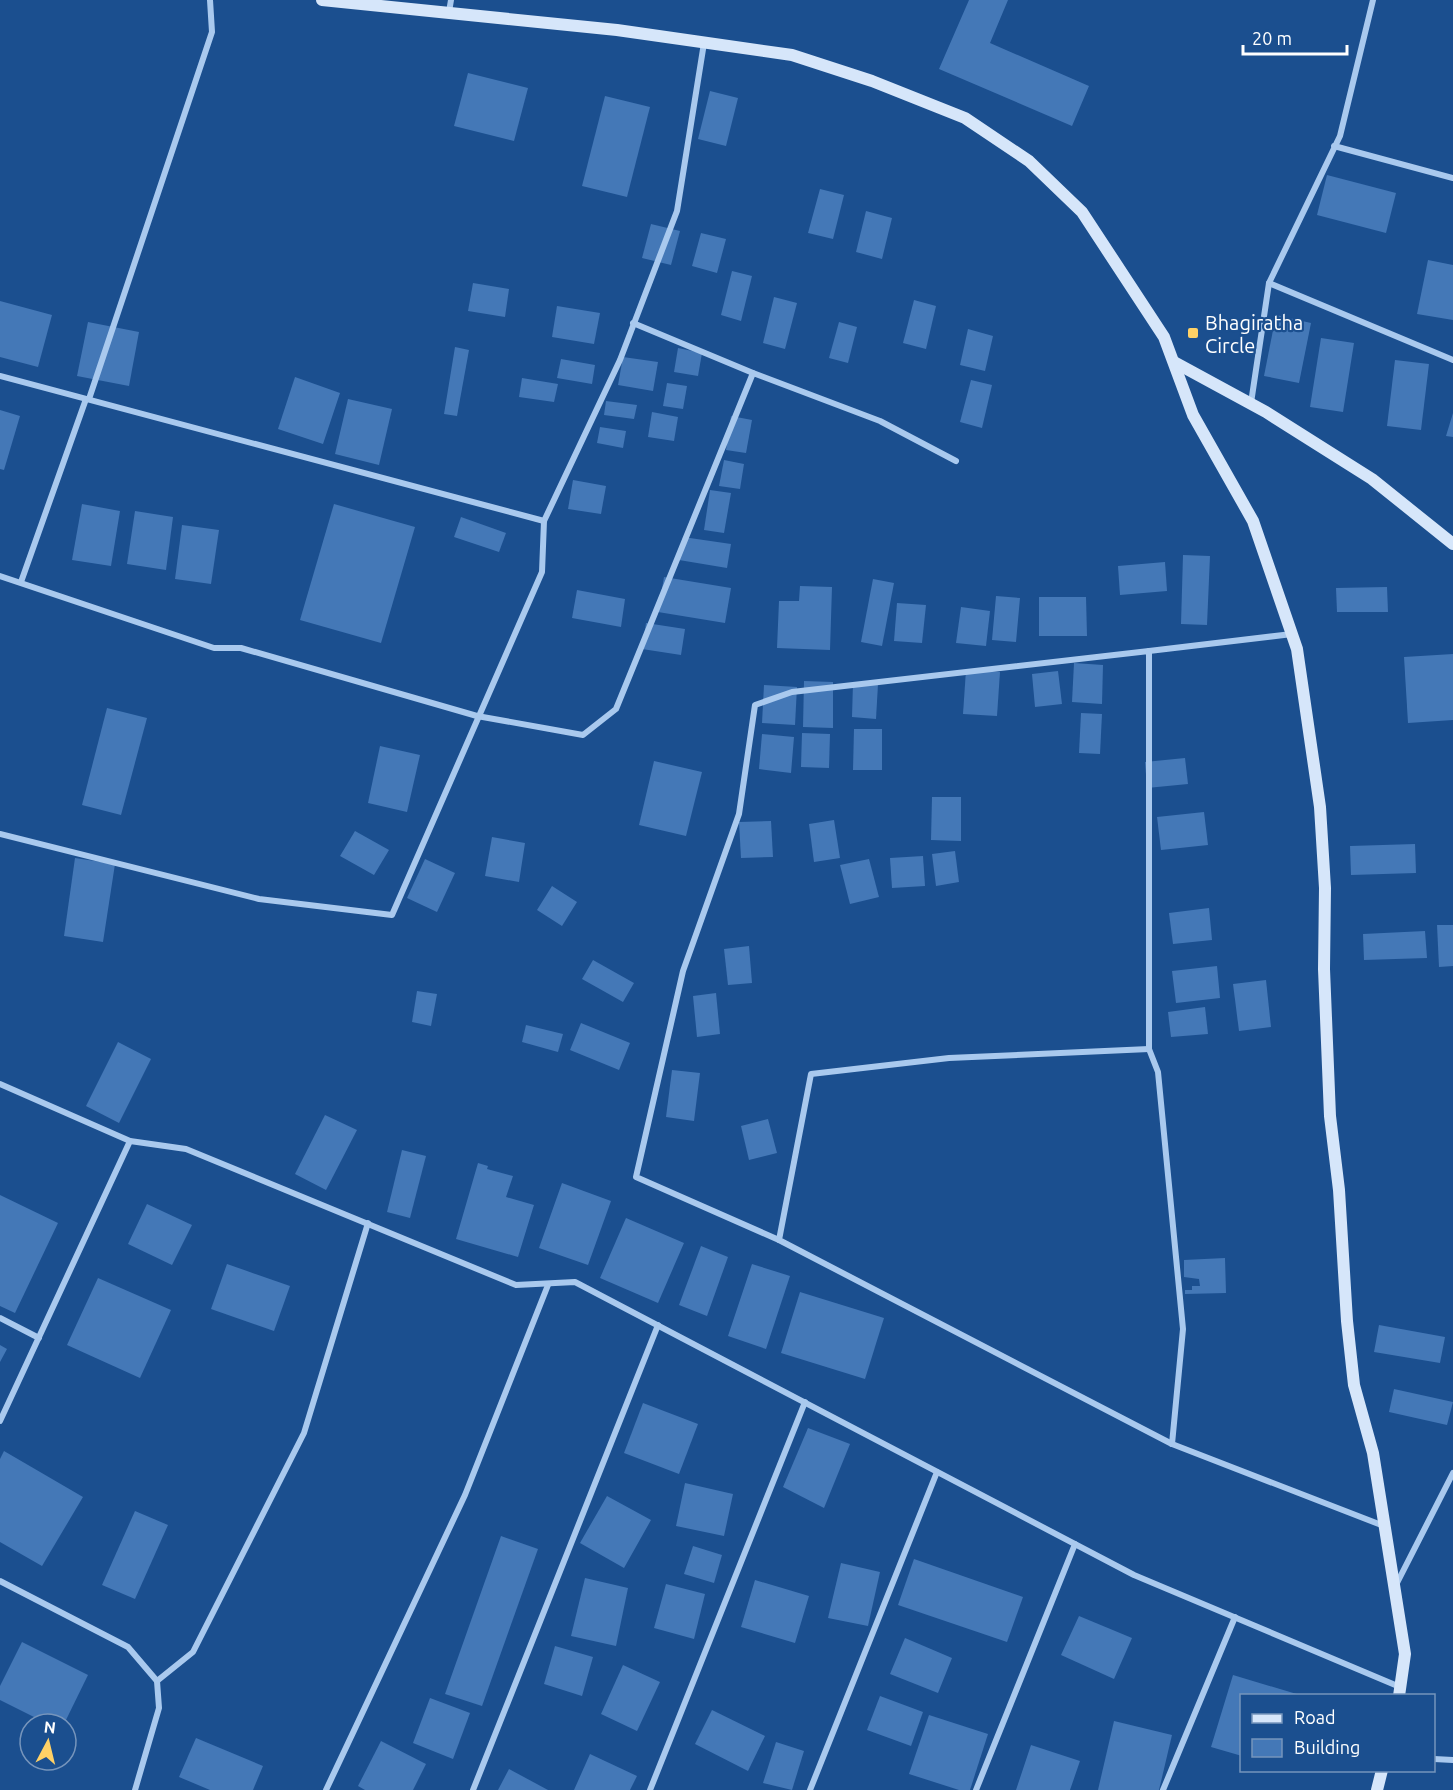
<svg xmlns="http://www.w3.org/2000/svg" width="1453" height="1790" font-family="Ubuntu,sans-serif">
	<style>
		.building { fill: #4478b7 }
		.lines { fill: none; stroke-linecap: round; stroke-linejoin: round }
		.street { stroke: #a9c9ee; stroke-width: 6 }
		.secondary { stroke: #d6e6fa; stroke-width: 12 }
		.poi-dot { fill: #ffd166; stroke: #1b4f8f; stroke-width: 2 }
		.labels { text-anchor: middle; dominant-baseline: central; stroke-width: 4.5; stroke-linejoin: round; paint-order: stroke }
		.poi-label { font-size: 20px; fill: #fff; stroke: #1b4f8f; text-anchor: start }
	</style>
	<rect width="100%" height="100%" fill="#1b4f8f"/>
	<!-- building -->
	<g class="building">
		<path d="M969,0H1008L990,43L1089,86L1072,126L939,69Z"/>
		<path d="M468,73L528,88L514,141L454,126Z"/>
		<path d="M710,91L738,98L726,146L698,139Z"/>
		<path d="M605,96L650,107L627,197L582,186Z"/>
		<path d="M1327,175L1396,193L1386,233L1317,215Z"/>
		<path d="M820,189L844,195L833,239L808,233Z"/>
		<path d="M866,211L892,218L882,259L856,252Z"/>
		<path d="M651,224L680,231L671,265L642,258Z"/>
		<path d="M701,233L726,239L717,273L692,266Z"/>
		<path d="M1428,260L1453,265V320L1417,314Z"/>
		<path d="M732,271L752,276L741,321L721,315Z"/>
		<path d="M473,283L509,289L505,317L468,311Z"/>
		<path d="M774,297L797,303L785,349L763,343Z"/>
		<path d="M914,300L936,306L926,349L903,343Z"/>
		<path d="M0,301L52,315L38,367L0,357Z"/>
		<path d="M557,306L600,313L594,344L552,337Z"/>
		<path d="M1276,315L1311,323L1299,383L1264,376Z"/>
		<path d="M88,322L139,332L129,386L77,376Z"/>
		<path d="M839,322L857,327L848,363L829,358Z"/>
		<path d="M968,329L993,336L985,371L960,365Z"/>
		<path d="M1321,338L1354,343L1343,412L1310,407Z"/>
		<path d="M455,347L469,350L457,416L444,414Z"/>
		<path d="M678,348L702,353L698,376L674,372Z"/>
		<path d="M623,357L658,362L653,391L618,385Z"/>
		<path d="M561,359L595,365L592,384L557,378Z"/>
		<path d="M1395,360L1429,364L1421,430L1387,426Z"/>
		<path d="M295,377L340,393L323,444L278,429Z"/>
		<path d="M522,378L558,384L554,402L519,397Z"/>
		<path d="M971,380L992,385L982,428L960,422Z"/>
		<path d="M667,383L687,386L683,409L663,406Z"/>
		<path d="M348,399L392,409L379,465L335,454Z"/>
		<path d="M606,401L637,405L634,419L604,415Z"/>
		<path d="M0,410L20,416L4,470L0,469Z"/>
		<path d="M652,412L678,417L674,441L648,437Z"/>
		<path d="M1453,413V437L1446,436Z"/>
		<path d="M731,416L752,420L746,453L726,450Z"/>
		<path d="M600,427L626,431L623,448L597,443Z"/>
		<path d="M724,460L744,464L740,489L719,486Z"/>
		<path d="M573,480L606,486L601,514L568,509Z"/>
		<path d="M710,490L731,493L724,533L704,530Z"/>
		<path d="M82,504L120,511L111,566L72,560Z"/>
		<path d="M334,504L415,527L381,643L300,620Z"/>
		<path d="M135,511L173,517L166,570L127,564Z"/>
		<path d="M461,517L506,533L499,552L454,537Z"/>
		<path d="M182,525L219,530L211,584L175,579Z"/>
		<path d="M683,537L731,544L727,568L679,560Z"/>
		<path d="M1183,555L1210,556L1207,625L1181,624Z"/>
		<path d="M1165,562L1167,591L1120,595L1118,566Z"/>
		<path d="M664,577L731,588L725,623L658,612Z"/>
		<path d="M873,579L894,583L882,646L861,642Z"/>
		<path d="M800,586L832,587L830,650L777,648L779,601H799Z"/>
		<path d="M1387,587L1388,612H1337L1336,588Z"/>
		<path d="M577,590L625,599L621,627L572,618Z"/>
		<path d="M996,596L1020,598L1016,642L992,640Z"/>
		<path d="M1039,597H1086L1087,636H1039Z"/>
		<path d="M897,603L926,605L922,643L894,641Z"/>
		<path d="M961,607L990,611L986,646L956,643Z"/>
		<path d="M646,623L685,629L681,655L642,649Z"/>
		<path d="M1453,654V720L1408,723L1404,657Z"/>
		<path d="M1074,663L1103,665L1102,704L1072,702Z"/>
		<path d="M966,670L1000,672L997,716L963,714Z"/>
		<path d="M1058,671L1062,704L1035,707L1032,674Z"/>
		<path d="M804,681L833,682V728L803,727Z"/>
		<path d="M853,683L878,684L876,719L852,717Z"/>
		<path d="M764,685L797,687L795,725L762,723Z"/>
		<path d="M107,708L147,718L121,815L82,805Z"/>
		<path d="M1081,713L1102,714L1100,754L1079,753Z"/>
		<path d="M854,729H882V770H853Z"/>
		<path d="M802,733L830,734L829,768L801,767Z"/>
		<path d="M762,734L794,737L791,773L759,769Z"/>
		<path d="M380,746L420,755L407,812L368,803Z"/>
		<path d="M1185,758L1188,784L1147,788L1145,762Z"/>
		<path d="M654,761L702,772L686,836L639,825Z"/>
		<path d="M932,797H961V841L931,840Z"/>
		<path d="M1204,812L1208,845L1161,850L1157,817Z"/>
		<path d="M834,820L840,858L814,862L809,824Z"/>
		<path d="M771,821L773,857L741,858L739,822Z"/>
		<path d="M355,831L389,850L374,875L340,856Z"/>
		<path d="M492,837L525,843L519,882L485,876Z"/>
		<path d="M1415,844L1416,873L1351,875L1350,846Z"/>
		<path d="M955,851L959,882L936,886L932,854Z"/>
		<path d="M923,856L925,886L892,888L890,858Z"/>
		<path d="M75,858L115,864L103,942L64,936Z"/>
		<path d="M425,859L455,873L437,912L407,898Z"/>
		<path d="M869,859L879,897L850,904L840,865Z"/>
		<path d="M552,886L577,902L562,926L537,910Z"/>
		<path d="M1209,908L1212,940L1173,944L1169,913Z"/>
		<path d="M1437,925H1453V966L1439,967Z"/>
		<path d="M1425,931L1427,958L1364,960L1363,934Z"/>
		<path d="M749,946L752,983L728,985L724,949Z"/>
		<path d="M593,960L634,983L623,1002L582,979Z"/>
		<path d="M1217,966L1220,998L1176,1003L1172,971Z"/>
		<path d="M1266,980L1271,1027L1239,1031L1233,984Z"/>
		<path d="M417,991L437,994L431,1026L412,1022Z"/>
		<path d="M716,993L720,1034L697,1037L693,996Z"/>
		<path d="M1205,1007L1208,1034L1171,1037L1168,1012Z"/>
		<path d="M581,1023L630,1043L619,1070L570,1050Z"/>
		<path d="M526,1025L563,1034L558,1052L522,1042Z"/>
		<path d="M118,1042L151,1059L119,1123L86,1106Z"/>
		<path d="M672,1070L700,1073L694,1121L666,1117Z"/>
		<path d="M325,1115L357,1130L326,1190L295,1174Z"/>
		<path d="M768,1119L777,1153L749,1160L741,1126Z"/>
		<path d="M402,1150L426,1156L410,1218L387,1212Z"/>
		<path d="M478,1163L488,1166L487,1169L513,1176L506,1197L534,1205L518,1257L456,1239Z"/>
		<path d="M562,1183L611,1201L588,1265L539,1248Z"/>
		<path d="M0,1195L58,1223L15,1313L0,1306Z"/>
		<path d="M147,1204L192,1225L172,1265L128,1244Z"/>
		<path d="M626,1218L684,1243L658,1303L600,1278Z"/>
		<path d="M701,1246L728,1257L707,1316L679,1305Z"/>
		<path d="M1225,1258L1226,1293L1185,1294V1290H1192V1286H1200L1199,1279L1184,1277V1260Z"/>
		<path d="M227,1264L290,1286L274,1331L211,1309Z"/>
		<path d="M752,1264L790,1276L766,1349L728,1336Z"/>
		<path d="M98,1278L171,1310L140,1378L67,1345Z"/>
		<path d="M800,1292L884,1318L865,1379L781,1353Z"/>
		<path d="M1379,1325L1445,1337L1440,1363L1374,1352Z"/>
		<path d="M0,1345L7,1349L0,1362Z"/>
		<path d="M1394,1389L1453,1402L1447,1425L1389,1412Z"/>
		<path d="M643,1403L698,1424L679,1474L624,1453Z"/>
		<path d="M808,1428L850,1444L824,1508L783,1487Z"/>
		<path d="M4,1451L83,1497L42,1566L0,1542V1459Z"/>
		<path d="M685,1483L733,1494L724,1536L676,1526Z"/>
		<path d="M607,1496L651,1520L624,1568L580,1543Z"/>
		<path d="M135,1511L168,1525L135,1599L102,1585Z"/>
		<path d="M501,1536L538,1549L482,1706L445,1694Z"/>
		<path d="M693,1546L722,1555L714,1583L684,1574Z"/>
		<path d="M914,1559L1023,1597L1007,1642L898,1605Z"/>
		<path d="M841,1563L880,1572L868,1626L828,1618Z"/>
		<path d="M585,1578L628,1588L616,1646L571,1636Z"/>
		<path d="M755,1580L809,1596L795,1643L741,1627Z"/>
		<path d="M666,1584L705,1594L694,1639L654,1628Z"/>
		<path d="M1079,1616L1132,1638L1114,1679L1061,1655Z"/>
		<path d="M905,1638L952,1658L938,1693L890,1674Z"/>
		<path d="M22,1642L88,1675L64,1724H48L0,1700V1686Z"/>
		<path d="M555,1646L593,1657L582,1696L544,1684Z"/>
		<path d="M623,1665L660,1682L637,1731L601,1714Z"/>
		<path d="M1233,1675L1300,1695L1242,1696V1756L1211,1747Z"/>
		<path d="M880,1696L923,1712L911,1746L867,1730Z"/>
		<path d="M430,1698L470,1713L453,1759L413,1743Z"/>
		<path d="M712,1710L765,1736L748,1771L695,1744Z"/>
		<path d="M929,1715L988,1734L970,1790H959L909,1774Z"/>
		<path d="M1114,1721L1172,1735L1159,1790H1098Z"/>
		<path d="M196,1738L263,1766L253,1790H210L179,1777Z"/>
		<path d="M381,1741L426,1764L413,1790H365L358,1786Z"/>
		<path d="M776,1742L804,1751L792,1790L763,1783Z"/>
		<path d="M1031,1745L1080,1761L1070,1790H1016Z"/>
		<path d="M590,1754L637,1776L630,1790H574Z"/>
		<path d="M509,1769L548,1790H498Z"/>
	</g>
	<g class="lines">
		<!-- street -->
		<g class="street">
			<path d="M449,12L451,0"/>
			<path d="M1334,146L1453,178"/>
			<path d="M1269,283L1453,360"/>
			<path d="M633,323L753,373L880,421L956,461"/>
			<path d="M0,376L544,521"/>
			<path d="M1251,403L1269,283L1340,136L1373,0"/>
			<path d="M0,576L214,648H241L477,716L583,735L616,709L753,373"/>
			<path d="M21,582L86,399H89L212,32L210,0"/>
			<path d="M1149,651L1292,634"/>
			<path d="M0,834L259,899L392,915L542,572L544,521L620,360L677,211L704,43"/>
			<path d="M1149,1049L949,1058L811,1074L779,1240L1172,1444L1384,1526"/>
			<path d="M0,1084L130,1141L186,1149L516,1285L575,1282L1134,1575L1400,1687"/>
			<path d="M779,1240L636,1177L683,971L739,814L755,705L792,692L1149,651V1049L1158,1072L1183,1329L1172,1444"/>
			<path d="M0,1318L39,1338"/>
			<path d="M0,1421L130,1141"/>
			<path d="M0,1581L128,1647L157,1681L159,1708L135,1790"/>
			<path d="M1396,1585L1453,1473"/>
			<path d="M157,1681L193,1652L304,1433L368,1223"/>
			<path d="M1434,1759L1453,1760"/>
			<path d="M326,1790L465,1495L548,1285"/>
			<path d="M473,1790L658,1325"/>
			<path d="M650,1790L805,1402"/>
			<path d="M810,1790L937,1472"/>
			<path d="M976,1790L1075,1544"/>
			<path d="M1163,1790L1235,1617"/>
		</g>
		<!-- secondary -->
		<g class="secondary">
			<path d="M322,0L617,30L792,55L872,81L965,118L1029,161L1082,212L1164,337L1193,415L1253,521L1297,649L1320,807L1325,888L1324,969L1330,1116L1339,1190L1347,1321L1354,1385L1373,1453L1405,1654L1399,1696"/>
			<path d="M1174,362L1266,412L1372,479L1453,544"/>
			<path d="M1377,1790L1382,1770"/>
		</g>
	</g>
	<!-- markers -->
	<rect class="poi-dot" x="1187" y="327" width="12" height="12" rx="3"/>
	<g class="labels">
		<!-- poi labels -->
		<g class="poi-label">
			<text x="1205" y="322">Bhagiratha<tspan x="1205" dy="23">Circle</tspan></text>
		</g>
	</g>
	<!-- legend -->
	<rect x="1240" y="1694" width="195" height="78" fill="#1b4f8f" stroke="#7695bc" stroke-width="1.5"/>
	<rect x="1252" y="1714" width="30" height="9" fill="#d6e6fa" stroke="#7695bc" stroke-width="1.5"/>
	<text x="1294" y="1724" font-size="18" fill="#ffffff">Road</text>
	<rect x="1252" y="1739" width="30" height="18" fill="#4478b7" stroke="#7695bc" stroke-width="1.5"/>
	<text x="1294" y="1754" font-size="18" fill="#ffffff">Building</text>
	<!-- north arrow -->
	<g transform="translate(48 1742) rotate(7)"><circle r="28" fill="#1b4f8f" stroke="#7695bc" stroke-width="1.5"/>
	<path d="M0-4.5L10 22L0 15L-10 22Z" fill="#ffd166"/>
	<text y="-9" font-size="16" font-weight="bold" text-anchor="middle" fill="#ffffff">N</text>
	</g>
	<!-- scale -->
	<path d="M1243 45v9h104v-9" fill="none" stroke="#ffffff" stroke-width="3"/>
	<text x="1252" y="45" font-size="18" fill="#ffffff" stroke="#1b4f8f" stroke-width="4.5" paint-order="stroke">20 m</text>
</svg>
